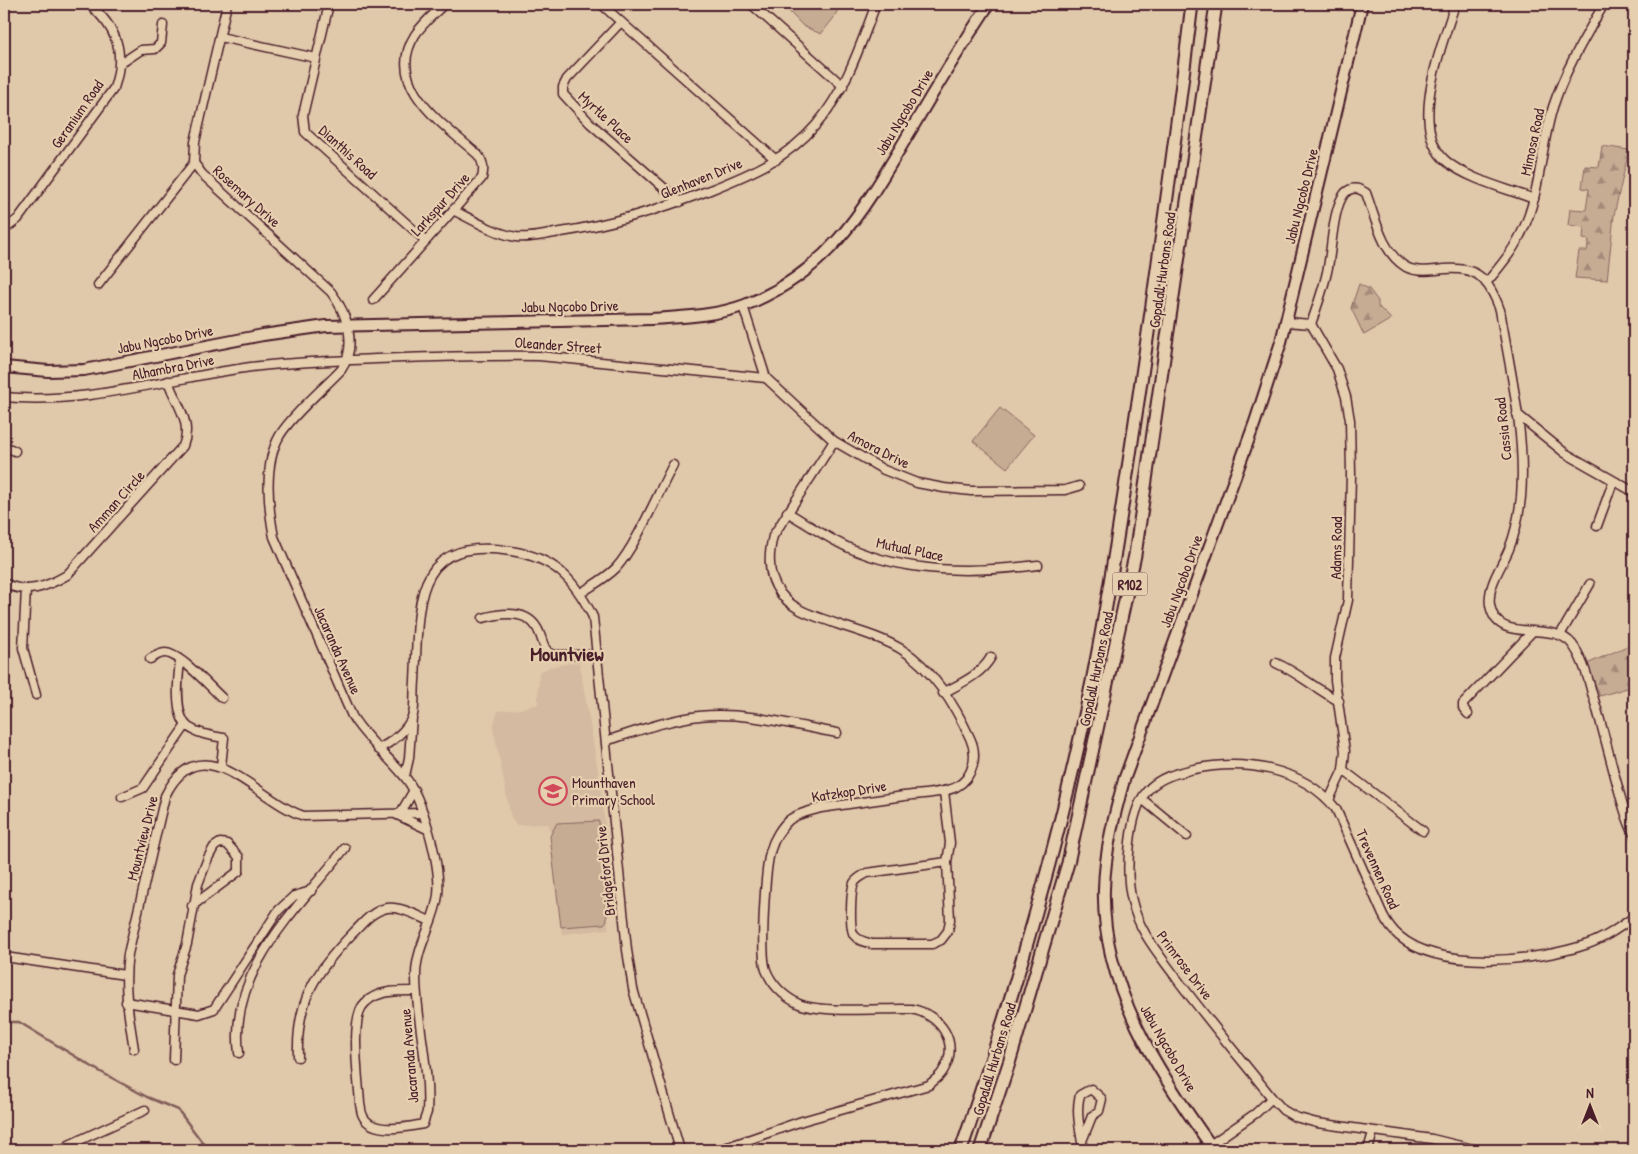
<svg xmlns="http://www.w3.org/2000/svg" width="1638" height="1154" font-family="'Patrick Hand',sans-serif">
	<style>
		.built { fill: #d3baa0 }
		.forest { fill: url(#forest-firs); stroke: #886660 }
		.pitch { fill: #c7ac94; stroke: #886660 }
		.lines { fill: none; stroke-linecap: round; stroke-linejoin: round }
		.stream { stroke: #805c59; stroke-width: 2.5 }
		.minor-casing { stroke: #4a1f2b; stroke-width: 11 }
		.tertiary-casing { stroke: #4a1f2b; stroke-width: 12 }
		.secondary-casing { stroke: #4a1f2b; stroke-width: 14 }
		.primary-casing { stroke: #4a1f2b; stroke-width: 15 }
		.minor { stroke: #e6cfaf; stroke-width: 8 }
		.tertiary { stroke: #e6cfaf; stroke-width: 9 }
		.secondary { stroke: #e6cfaf; stroke-width: 10 }
		.primary { stroke: #e6cfaf; stroke-width: 11 }
		.labels { text-anchor: middle; dominant-baseline: central; stroke-width: 4.5; stroke-linejoin: round; paint-order: stroke }
		.shield { fill: #e6cfaf; stroke: #795453; stroke-width: 1 }
		.shield-label { font-size: 14px; font-weight: bold; fill: #4a1f2b }
		.street-label { font-size: 15px; fill: #4a1f2b; stroke: #e6cfaf }
		.poi-label { font-size: 15px; fill: #4a1f2b; stroke: #e6cfaf; text-anchor: start }
		.district-label { font-size: 20px; font-weight: bold; fill: #4a1f2b; stroke: #e6cfaf }
	</style>
	<defs>
		<pattern id="forest-firs" width="22" height="20" patternUnits="userSpaceOnUse" patternTransform="scale(1.25)"><rect width="22" height="20" fill="#c7ac94"/><path d="M5 1l3.5 6h-7zM16 11l3.5 6h-7z" fill="#a48b79"/></pattern>
	</defs>
	<rect width="100%" height="100%" fill="#e0c8aa"/>
	<filter id="ink" filterUnits="userSpaceOnUse"><feTurbulence type="fractalNoise" baseFrequency=".02" numOctaves="2"/><feDisplacementMap in="SourceGraphic" scale="10" xChannelSelector="R" yChannelSelector="G"/><feConvolveMatrix kernelMatrix="1 2 1 2 8 2 1 2 1" color-interpolation-filters="sRGB"/></filter>
	<g filter="url(#ink)">
		<!-- built -->
		<path class="built" d="M579,662L597,765L607,839L608,929L562,934L549,824L517,825L511,817L493,727L498,711L520,709L538,704L539,672L550,667Z"/>
		<!-- forest -->
		<g class="forest">
			<path d="M1602,146L1629,150L1614,215L1607,280L1575,278L1579,251H1587L1589,240L1583,239L1584,227L1568,225L1570,209L1586,210L1589,189L1582,188L1585,166L1599,167Z"/>
			<path d="M1359,284L1369,289L1378,301V306L1391,319L1364,335L1351,308Z"/>
			<path d="M1634,643V686L1600,696L1587,664Z"/>
		</g>
		<!-- pitch -->
		<g class="pitch">
			<path d="M782,4H841L833,19L821,34L803,26Z"/>
			<path d="M1000,408L1034,435L1007,468L973,441Z"/>
			<path d="M599,821L607,920L604,924L561,927L550,836L557,823Z"/>
		</g>
		<g class="lines">
			<!-- stream -->
			<path class="stream" d="M4,1022H19L99,1071L147,1097L178,1110L208,1150"/>
			<defs>
				<g id="minor">
					<path d="M227,4L195,142L194,163L202,174L331,292C347,313 358,346 341,370C324,388 293,414 280,435C263,464 268,506 274,537L352,716C366,739 387,755 404,776C423,797 441,867 438,895C435,922 416,946 416,975C416,1021 430,1066 427,1112L423,1124C408,1127 372,1135 363,1116C361,1113 361,1108 360,1104C359,1083 349,1017 365,1003C378,990 398,991 416,991"/>
					<path d="M329,4L303,115L305,132L425,240"/>
					<path d="M601,4L776,160"/>
					<path d="M751,4L843,86"/>
					<path d="M1455,4C1443,44 1407,127 1446,161C1467,179 1508,189 1534,199"/>
					<path d="M621,22L567,79L563,87V94L590,123L680,202"/>
					<path d="M220,37L316,58"/>
					<path d="M120,64L141,50L155,49L161,43L163,25"/>
					<path d="M453,210C473,220 494,233 516,237C530,239 547,234 561,232C614,224 661,209 710,190C750,174 787,159 816,125C846,90 860,46 876,4"/>
					<path d="M4,230L18,219L114,88C126,52 117,28 89,4"/>
					<path d="M1486,283C1497,270 1508,258 1516,243C1541,202 1539,152 1553,107C1565,70 1585,37 1604,4"/>
					<path d="M98,285L194,163"/>
					<path d="M373,300L482,178C484,169 484,163 478,155C445,125 383,86 415,35C422,24 435,13 444,4"/>
					<path d="M743,306L766,378L834,441L884,470L917,483L944,488L971,491L1065,490L1079,486"/>
					<path d="M1286,322L1311,324"/>
					<path d="M1311,324C1317,307 1323,290 1327,272C1332,252 1332,208 1345,193C1352,186 1359,188 1366,193C1375,217 1382,253 1406,267C1415,272 1427,271 1436,270C1474,265 1487,274 1500,310C1510,370 1526,435 1521,497C1519,515 1516,532 1509,549C1502,566 1487,586 1490,605C1497,647 1551,618 1572,644C1582,657 1588,677 1592,693C1601,721 1608,751 1616,780C1621,798 1625,817 1634,834"/>
					<path d="M1311,324L1337,369L1346,397L1350,420L1351,475L1348,600L1335,658V680L1345,751L1343,770L1329,800"/>
					<path d="M4,397C88,405 169,378 251,367C293,362 334,361 376,359C430,357 485,355 539,356L766,378"/>
					<path d="M1517,414L1565,453L1634,492"/>
					<path d="M4,446L15,451"/>
					<path d="M787,512C807,524 826,537 847,547C908,574 973,573 1038,565"/>
					<path d="M1597,526L1613,482"/>
					<path d="M4,583C27,595 46,587 67,575L183,446C193,422 176,404 168,381"/>
					<path d="M26,589L23,648L36,695"/>
					<path d="M581,593C593,585 606,578 616,568C636,546 658,493 673,465"/>
					<path d="M483,618C501,613 526,609 537,628C543,638 542,649 552,655H597"/>
					<path d="M1560,635L1590,584"/>
					<path d="M150,659C155,656 160,653 165,653C180,653 210,687 222,698"/>
					<path d="M180,661C178,678 174,713 187,726C197,734 213,736 224,738L221,766"/>
					<path d="M1276,663C1299,673 1317,690 1339,701"/>
					<path d="M943,693C961,683 981,675 991,657"/>
					<path d="M1468,714L1463,708V704L1532,632"/>
					<path d="M606,741C637,731 667,720 699,716C745,711 792,725 837,733"/>
					<path d="M378,749C391,743 408,730 413,715C415,705 414,691 415,681C419,607 410,535 511,551C555,558 574,579 593,617L627,950L633,989L680,1150"/>
					<path d="M1343,770L1423,831"/>
					<path d="M405,776L409,758L412,717"/>
					<path d="M944,791L950,843L947,862L950,920L948,931L941,940L932,944H872C866,942 858,941 854,935C849,928 851,890 854,883C857,878 862,876 867,873L947,862"/>
					<path d="M122,797L143,788L186,725"/>
					<path d="M1142,799L1187,836"/>
					<path d="M400,814L414,790"/>
					<path d="M397,815L427,829"/>
					<path d="M5,957L125,975"/>
					<path d="M126,1002L199,1014L214,1009L278,911L294,896L311,891"/>
					<path d="M134,1049C129,1017 123,987 128,954L165,796C202,721 258,802 304,816L422,813"/>
					<path d="M239,1053C228,969 299,908 345,848"/>
					<path d="M298,1057C296,1001 315,972 353,933C363,923 372,911 387,908C400,906 418,916 430,921"/>
					<path d="M174,1060L177,975L187,944L198,884L208,858L214,847L220,843L227,844L239,857V871L192,906"/>
					<path d="M1082,1141L1092,1116L1099,1111L1102,1099L1091,1089L1080,1095C1075,1113 1081,1132 1083,1150"/>
					<path d="M1210,1145L1256,1113L1272,1098"/>
					<path d="M63,1150L69,1145L145,1110"/>
					<path d="M719,1150L802,1121L929,1085C933,1081 940,1077 943,1071C961,1043 940,1014 911,1009C884,1008 818,1014 797,1003C784,996 772,985 766,970C760,953 765,867 771,849C774,839 781,827 789,820C798,813 810,811 821,808C848,804 876,800 904,796C920,794 941,794 956,787C974,777 978,755 970,738C955,705 931,667 901,649C881,637 858,631 837,624C816,616 795,612 781,594C767,577 768,556 773,536L834,441"/>
					<path d="M1368,1150L1373,1132"/>
					<path d="M1477,1150L1432,1139L1317,1123L1295,1117L1283,1110L1272,1098C1240,1058 1207,1019 1177,979C1159,954 1139,932 1132,901C1125,874 1128,813 1147,791C1159,777 1177,773 1194,769C1243,759 1303,767 1336,809L1383,915C1387,923 1392,930 1399,936C1441,972 1539,961 1588,944C1605,938 1620,927 1634,917"/>
				</g>
				<path id="tertiary" d="M1199,1150L1210,1145"/>
				<g id="secondary">
					<path d="M4,367L48,371L84,370L263,335L326,326L651,319C682,317 716,316 745,305C832,271 866,205 911,130C936,87 962,45 989,4"/>
					<path d="M1214,1150C1159,1074 1101,986 1104,889C1105,851 1114,816 1124,780L1255,422L1281,342L1362,4"/>
				</g>
				<g id="primary">
					<path d="M961,1150C1017,988 1066,820 1098,651C1114,566 1126,480 1139,395C1158,265 1176,134 1192,4"/>
					<path d="M980,1150L1010,1060L1068,863L1135,555L1216,4"/>
				</g>
			</defs>
			<!-- minor casing -->
			<use href="#minor" class="minor-casing"/>
			<!-- tertiary casing -->
			<use href="#tertiary" class="tertiary-casing"/>
			<!-- secondary casing -->
			<use href="#secondary" class="secondary-casing"/>
			<!-- primary casing -->
			<use href="#primary" class="primary-casing"/>
			<!-- minor -->
			<use href="#minor" class="minor"/>
			<!-- tertiary -->
			<use href="#tertiary" class="tertiary"/>
			<!-- secondary -->
			<use href="#secondary" class="secondary"/>
			<!-- primary -->
			<use href="#primary" class="primary"/>
		</g>
	</g>
	<!-- icons -->
	<defs>
		<symbol id="school-ring" viewBox="-11 -11 22 22"><circle r="9.5" fill="#e6cfaf" stroke="#d1495b" stroke-width="1.5"/><path d="M0-5L7-2L0 1L-7-2ZM-4 1L0 2.5L4 1V4Q0 6-4 4Z" fill="#d1495b"/></symbol>
	</defs>
	<g fill-rule="evenodd">
		<use href="#school-ring" x="537" y="775" width="32" height="32"/>
	</g>
	<g class="labels">
		<!-- shield labels -->
		<rect class="shield" x="1112.5" y="572.5" width="35" height="23" rx="4"/>
		<g class="shield-label">
			<text x="1130" y="584">R102</text>
		</g>
		<!-- street labels -->
		<g class="street-label">
			<text transform="translate(904 112) rotate(-59)">Jabu Ngcobo Drive</text>
			<text transform="translate(77 114) rotate(-55)">Geranium Road</text>
			<text transform="translate(606 117) rotate(43)">Myrtle Place</text>
			<text transform="translate(1532 142) rotate(-78)">Mimosa Road</text>
			<text transform="translate(348 152) rotate(42)">Dianthis Road</text>
			<text transform="translate(701 178) rotate(-22)">Glenhaven Drive</text>
			<text transform="translate(247 196) rotate(42)">Rosemary Drive</text>
			<text transform="translate(1301 196) rotate(-76)">Jabu Ngcobo Drive</text>
			<text transform="translate(440 204) rotate(-48)">Larkspur Drive</text>
			<text transform="translate(1162 270) rotate(-82)">Gopalall Hurbans Road</text>
			<text transform="translate(570 306) rotate(-1)">Jabu Ngcobo Drive</text>
			<text transform="translate(165 339) rotate(-11)">Jabu Ngcobo Drive</text>
			<text transform="translate(558 345) rotate(4)">Oleander Street</text>
			<text transform="translate(173 367) rotate(-11)">Alhambra Drive</text>
			<text transform="translate(1503 429) rotate(-96)">Cassia Road</text>
			<text transform="translate(879 449) rotate(27)">Amora Drive</text>
			<text transform="translate(116 501) rotate(-48)">Amman Circle</text>
			<text transform="translate(1336 548) rotate(-89)">Adams Road</text>
			<text transform="translate(910 549) rotate(12)">Mutual Place</text>
			<text transform="translate(1181 581) rotate(-70)">Jabu Ngcobo Drive</text>
			<text transform="translate(338 650) rotate(66)">Jacaranda Avenue</text>
			<text transform="translate(1096 669) rotate(-78)">Gopalall Hurbans Road</text>
			<text transform="translate(849 791) rotate(-9)">Katzkop Drive</text>
			<text transform="translate(142 838) rotate(-76)">Mountview Drive</text>
			<text transform="translate(1378 869) rotate(66)">Trevennen Road</text>
			<text transform="translate(605 871) rotate(-96)">Bridgeford Drive</text>
			<text transform="translate(1185 965) rotate(53)">Primrose Drive</text>
			<text transform="translate(1169 1048) rotate(60)">Jabu Ngcobo Drive</text>
			<text transform="translate(409 1056) rotate(-95)">Jacaranda Avenue</text>
			<text transform="translate(994 1059) rotate(-73)">Gopalall Hurbans Road</text>
		</g>
		<!-- poi labels -->
		<g class="poi-label">
			<text x="572" y="782">Mounthaven<tspan x="572" dy="17">Primary School</tspan></text>
		</g>
		<!-- district labels -->
		<g class="district-label">
			<text x="567" y="653">Mountview</text>
		</g>
	</g>
	<!-- margin -->
	<rect width="1638" height="1154" fill="none" stroke="#e6cfaf" stroke-width="20"/>
	<rect x="10" y="10" width="1618" height="1134" fill="none" stroke="#4a1f2b" stroke-width="2" filter="url(#ink)"/>
	<!-- north arrow -->
	<g transform="translate(1590 1106)" stroke="#e6cfaf" stroke-width="4" paint-order="stroke">
	<path d="M0-4L9 19L0 12L-9 19Z" fill="#4a1f2b"/>
	<text y="-8" font-size="14" font-weight="bold" text-anchor="middle" fill="#4a1f2b">N</text>
	</g>
</svg>
